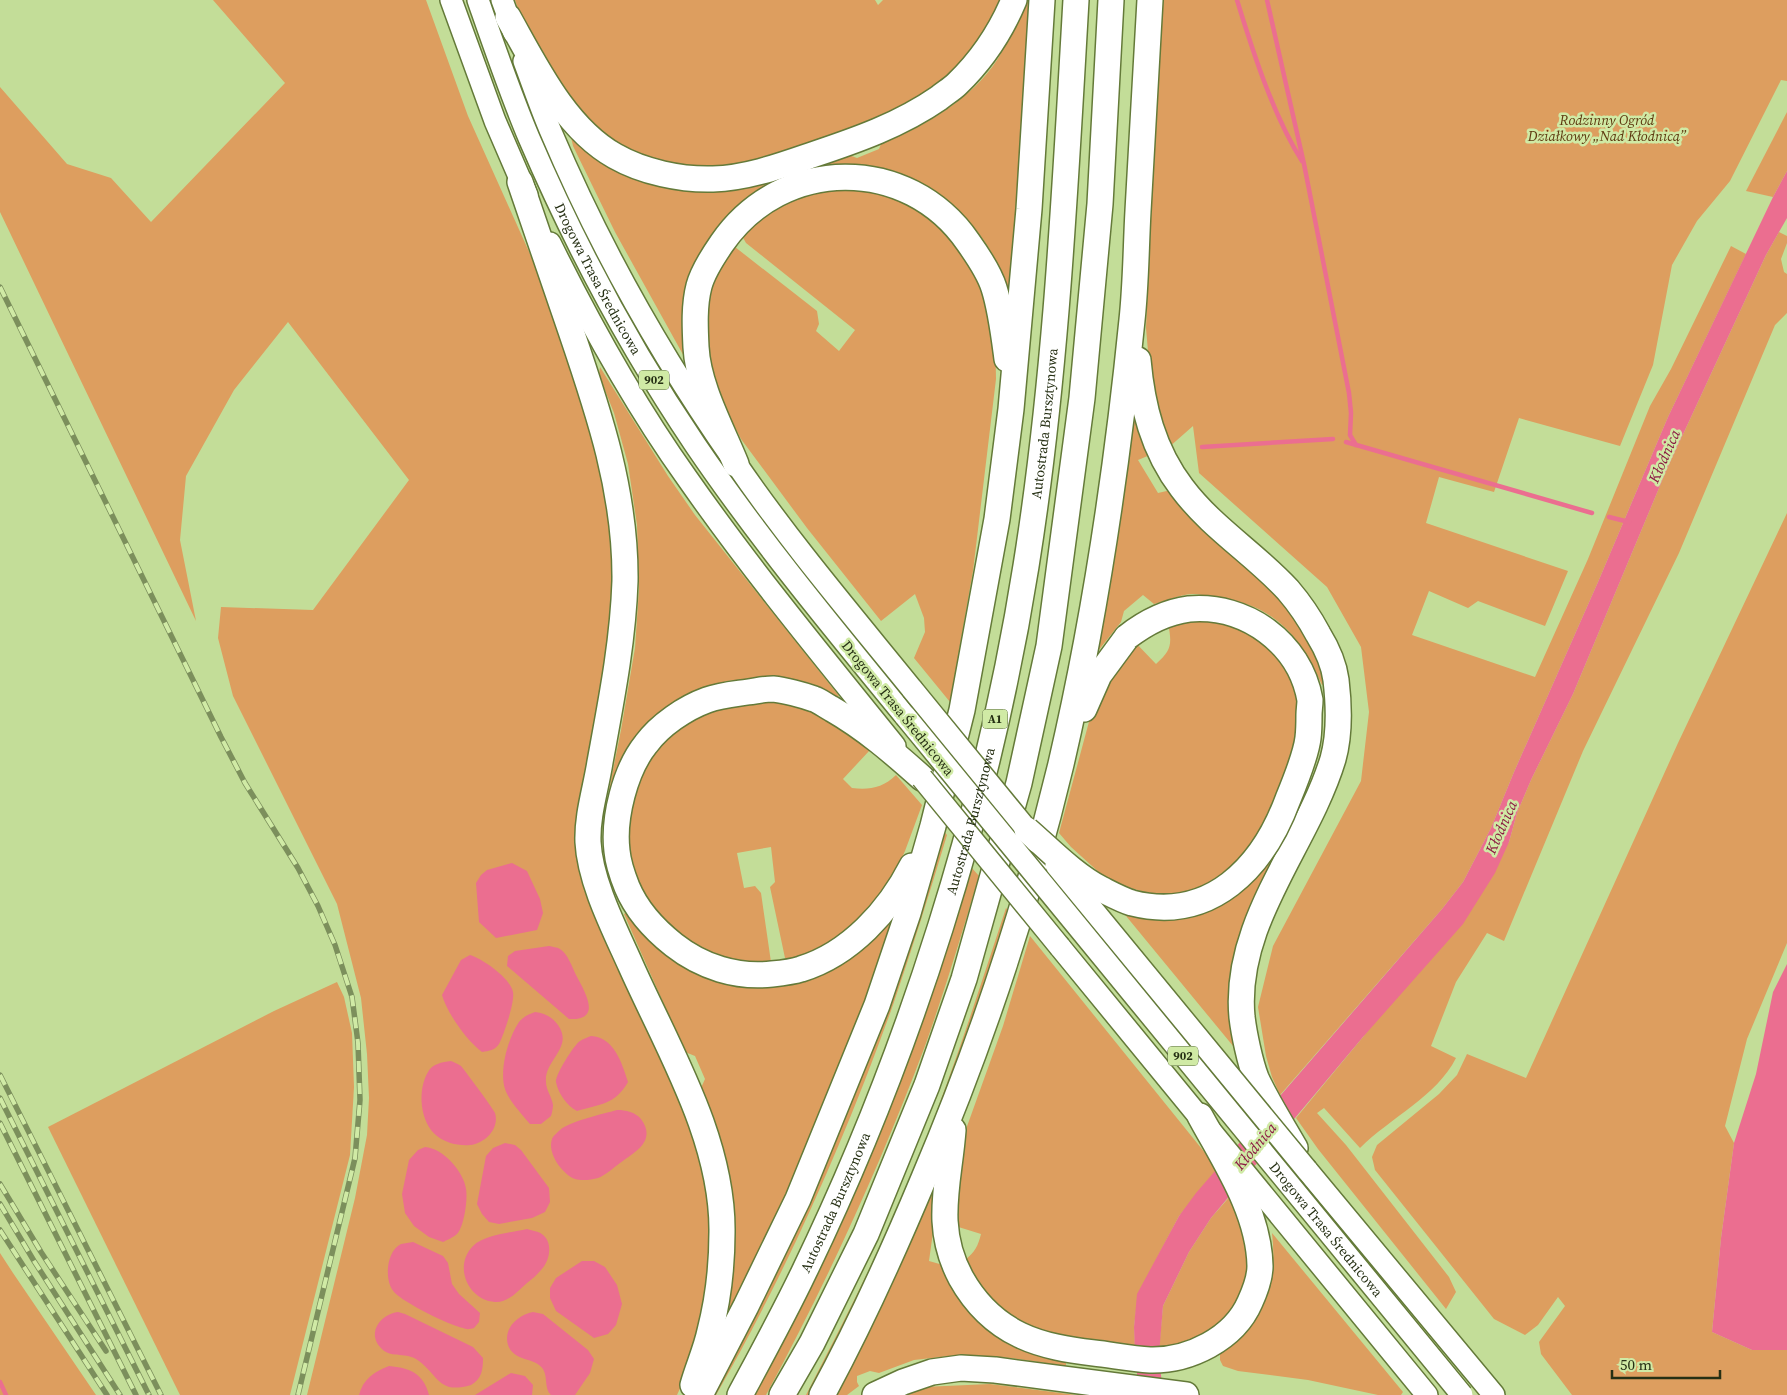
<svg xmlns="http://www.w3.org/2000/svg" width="1787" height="1395" font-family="'Source Serif 4',serif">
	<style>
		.green { fill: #dd9e5f }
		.water { fill: #eb6e90 }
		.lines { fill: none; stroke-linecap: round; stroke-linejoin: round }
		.stream { stroke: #eb6e90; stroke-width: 4.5 }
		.major-casing { stroke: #647a39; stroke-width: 24 }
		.highway-casing { stroke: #647a39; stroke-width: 28 }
		.major { stroke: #fff; stroke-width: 21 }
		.highway { stroke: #fff; stroke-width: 25 }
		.rail-casing { stroke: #7c8f5c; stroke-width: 5.5 }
		.rail { stroke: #d0eaa5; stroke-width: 4; stroke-dasharray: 11; stroke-linecap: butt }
		.major-bridge-casing { stroke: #647a39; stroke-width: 24; stroke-linecap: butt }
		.highway-bridge-casing { stroke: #647a39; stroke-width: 28; stroke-linecap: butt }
		.major-bridge { stroke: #fff; stroke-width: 21 }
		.highway-bridge { stroke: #fff; stroke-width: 25 }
		.labels { text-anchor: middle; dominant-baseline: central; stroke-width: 5; stroke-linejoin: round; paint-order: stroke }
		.shield { fill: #d0eaa5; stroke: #596840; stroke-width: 1 }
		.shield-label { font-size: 12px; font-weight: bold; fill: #263014 }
		.park-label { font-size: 14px; font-style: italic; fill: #5e3910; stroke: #d0eaa5 }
		.street-label { font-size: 14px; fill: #263014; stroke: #d0eaa5 }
		.water-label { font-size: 15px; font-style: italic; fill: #8b1a43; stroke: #d0eaa5 }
	</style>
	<rect width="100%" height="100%" fill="#c3dd98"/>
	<!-- green -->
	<g class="green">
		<path d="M213,0H426L468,116L562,325L590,402L619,580L582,812L697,1134L714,1231L707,1303L688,1371L677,1395H307L355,1198L367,1135L369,1098L367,1054L361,998L337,904L233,696L218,638L221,607L313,610L409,480L288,322L234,390L186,476L180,540L196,621L0,212V87L67,164L111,178L151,222L285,83Z"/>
		<path d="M515,0H875L878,5L883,0H1007L954,81L886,121L721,173L643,161L608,140L574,111L525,31Z"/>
		<path d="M1161,0H1787V81L1781,80L1730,181L1697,221L1672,265L1653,365L1620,446L1519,418L1494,492L1439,477L1426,523L1568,571L1545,626L1478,601L1468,608L1429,591L1412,635L1535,677L1588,559L1650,406L1671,369L1731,246L1746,254L1668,417L1598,582L1514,772L1491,828L1463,882L1442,909L1280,1095L1272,1077L1266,1056L1258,1007L1273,946L1361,781L1369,712L1361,647L1327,587L1199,473L1193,426L1168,448L1152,398L1146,328Z"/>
		<path d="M1025,1L1034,2L1014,272L1008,299C1003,285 1000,268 993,255C969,212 926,177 877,169C861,166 843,168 827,167L825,160L849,155L857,158L879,149L881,144C922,128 973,98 997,60C1009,41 1017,21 1025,1Z"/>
		<path d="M1787,112V171L1773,197L1746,191Z"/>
		<path d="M569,128L684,189L725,191L772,180L774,184L723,226L686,360L615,232L573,146Z"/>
		<path d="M851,184L931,210L975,261L995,324L996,379L973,571L950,702L914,658L925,632L924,618L915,594L881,621L807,528L741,439L722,402L706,357L707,295L715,270L735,247L817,311L819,324L816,331L839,351L855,330L746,243L741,234L776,200Z"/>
		<path d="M1779,232L1787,236V243L1781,259L1784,272L1787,274V313L1775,325L1679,553L1583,751L1504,941L1487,933L1456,982L1431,1046L1456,1058C1437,1096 1390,1118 1360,1148L1324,1108L1317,1113L1346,1145L1449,1277L1456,1292L1446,1309L1318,1149L1296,1118L1363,1037L1509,842L1517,813L1531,780L1573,694L1667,469L1766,255Z"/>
		<path d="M600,367L668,476L695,515L839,696L835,699L813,685L784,679L756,678L727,681L697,693L614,792L609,790L621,730L635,648L639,589L637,525L628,464L614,413L599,375Z"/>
		<path d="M1134,408L1150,455L1138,460L1158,493L1171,490L1253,566L1301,622L1327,682L1322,685C1299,634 1273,604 1215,597C1208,596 1199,594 1192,594C1179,595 1166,601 1154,604L1143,595L1124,611L1121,622L1098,651Z"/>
		<path d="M1787,513V943L1747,1039L1725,1126L1734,1143L1721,1238L1712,1332L1752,1350H1787V1395H1572L1541,1354L1539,1342L1565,1306L1558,1297L1538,1325L1525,1335L1494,1319L1375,1170L1372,1157L1377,1145L1439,1094L1457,1075L1467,1054L1526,1078L1678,743Z"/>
		<path d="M1219,616L1267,639L1299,683L1296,759L1250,852L1211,885L1191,891L1171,894L1149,893L1126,887L1102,875L1071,847L1059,833L1090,718L1106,681L1133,640L1156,664C1172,650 1172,644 1168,623Z"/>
		<path d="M771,697L822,713L870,750L843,779L852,788C869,790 883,788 896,775L922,805L905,851L888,889L847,938L793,963L785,958L770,887L775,882L771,847L737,853L744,888L755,886L761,893L772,969L716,962L657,919L638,888L630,856L626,826L646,758L669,734L705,706Z"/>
		<path d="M941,828L947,835C930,892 912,949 893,1005C845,1139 787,1271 716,1395H709Z"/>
		<path d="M1285,837L1241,945L1238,1052L1117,905L1214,906L1243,890L1268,865Z"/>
		<path d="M971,867L979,876C962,933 945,990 925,1046C880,1166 827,1282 766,1395H755C793,1324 831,1252 862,1177C904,1076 939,972 971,867Z"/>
		<path d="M1006,908L1013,915L927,1153L814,1395H806C847,1315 888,1235 921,1152C953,1072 979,990 1006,908Z"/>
		<path d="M631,909L679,962L824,973L854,956L876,937L891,915L896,922L799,1175L730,1317L724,1313L733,1256L732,1193L722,1147L701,1088L705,1079L695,1056L685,1052L624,914Z"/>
		<path d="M1030,936L1218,1169L1179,1216L1138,1294L1134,1327L1135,1347C1080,1340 1021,1339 984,1293C976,1284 971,1270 965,1260C975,1252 978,1246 981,1234L952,1225L965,1132L1003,1026Z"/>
		<path d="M337,982L344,997L352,1033L354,1087L350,1155L290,1395H180L48,1127L274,1011Z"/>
		<path d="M932,1187L936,1189L934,1225L929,1261L943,1265L1066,1359V1366L1011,1358L959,1355L914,1360L879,1373L870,1371L857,1376V1382L859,1386L847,1395H838L837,1390Z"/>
		<path d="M1233,1193L1253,1254L1242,1301L1206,1336L1183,1344L1159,1348L1163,1306L1189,1252L1211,1218Z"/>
		<path d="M1272,1233L1403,1392L1401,1395H1378L1308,1380L1238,1371L1223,1366L1220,1360V1353C1229,1345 1239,1337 1247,1329C1272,1303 1276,1267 1272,1233Z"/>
		<path d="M0,1253L13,1273L96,1395H0Z"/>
		<path d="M990,1384L1076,1395H899L923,1387Z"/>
	</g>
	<!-- water -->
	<g class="water">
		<path d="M1787,171V218L1766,255L1667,469L1573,694L1531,780L1517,813L1509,842L1495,873L1463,924L1363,1037L1211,1218L1189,1252L1163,1306L1159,1355L1163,1395L1139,1390L1135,1357L1134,1327L1137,1294L1179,1216L1196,1193L1442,909L1463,882L1491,828L1514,772L1598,582L1668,417L1773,197Z"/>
		<path d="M512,863L527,871L540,899L543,913L537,930L496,938L479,922L476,883L481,875L487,870Z"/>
		<path d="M549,946C552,947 557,947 560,949C568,954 572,967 576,975C585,992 603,1021 569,1019L507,966L508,956L515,951Z"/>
		<path d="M470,955C483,959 510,978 513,992C515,1002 504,1034 499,1044C495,1050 489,1051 482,1052C467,1041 447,1013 442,995L461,960Z"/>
		<path d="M1787,964V1350H1752L1712,1332L1721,1238L1734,1143L1756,1074L1773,992Z"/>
		<path d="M535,1012C545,1013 552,1017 558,1025C574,1048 544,1060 546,1082C546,1090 552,1097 553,1105C553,1108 552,1113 551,1116L541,1124H530C522,1114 509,1101 505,1089C499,1071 508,1038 519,1022C523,1017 529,1014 535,1012Z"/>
		<path d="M591,1036C614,1037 622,1063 628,1082C615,1105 600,1104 577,1111C567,1106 558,1093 556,1082C555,1075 574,1045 580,1041C583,1039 588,1037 591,1036Z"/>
		<path d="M451,1061C454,1062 458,1064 461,1066C464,1069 494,1110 495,1113C500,1129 484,1144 470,1145C458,1146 446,1143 437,1136C420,1123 417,1090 428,1072C432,1064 442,1062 451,1061Z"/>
		<path d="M617,1110C626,1110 635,1112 641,1119C657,1141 635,1152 620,1163C613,1168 606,1175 598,1178C591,1180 582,1181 575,1179C562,1174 547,1153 552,1139C553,1136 558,1132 560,1130C570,1121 603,1114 617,1110Z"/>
		<path d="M505,1143L515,1145L521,1150L549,1188L550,1202L545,1212L532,1218L499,1224L489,1222L482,1214L477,1204L486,1156L493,1148Z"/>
		<path d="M425,1147C443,1148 464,1172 466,1189C468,1199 464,1227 457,1234C454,1237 447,1240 443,1242L429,1237L414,1226L405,1213L402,1194L409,1160L418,1150Z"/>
		<path d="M527,1229C530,1230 535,1231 538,1232C554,1238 551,1260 541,1270C537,1275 532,1279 527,1283C518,1291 508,1303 495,1302C468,1300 453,1266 473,1246C485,1234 511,1233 527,1229Z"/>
		<path d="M413,1242L443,1256L448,1263L452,1284L459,1294L480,1313L479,1322L474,1328C470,1329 467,1330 463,1328C449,1325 404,1303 394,1292C384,1281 386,1251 401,1244C405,1243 409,1243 413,1242Z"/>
		<path d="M582,1261H594L605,1267L617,1285L622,1304L616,1325L608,1334L594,1338L556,1311L550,1298V1288L556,1278Z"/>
		<path d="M398,1312L405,1314L473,1347L483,1358C483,1369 482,1379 471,1385C437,1395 439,1374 416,1359C404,1352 390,1359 380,1347C367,1332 381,1314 398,1312Z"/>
		<path d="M533,1312L543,1314L588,1350L594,1359L590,1373L575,1395H551C544,1389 548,1377 543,1369C535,1357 514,1362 508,1345C503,1328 518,1315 533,1312Z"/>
		<path d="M389,1366C410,1368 423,1373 429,1395H359C363,1379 374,1372 389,1366Z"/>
		<path d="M511,1373L525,1376L533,1385L532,1395H475Z"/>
	</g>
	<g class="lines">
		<!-- stream -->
		<g class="stream">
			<path d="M1237,0C1253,52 1273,115 1302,161"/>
			<path d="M1267,0L1304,164L1349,393L1351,413L1350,435L1356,445"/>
			<path d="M1346,442L1592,513"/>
			<path d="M1202,447L1333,439"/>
			<path d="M1609,517L1629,522"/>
			<path d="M0,1382L6,1395"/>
		</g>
		<defs>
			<g id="major">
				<path d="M451,0L495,121L527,195"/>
				<path id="s1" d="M478,0C494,46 510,93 529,138C575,245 631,350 696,446C760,540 833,628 905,716"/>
				<path d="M502,0L514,33"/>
				<path d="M524,61C533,85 541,109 551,132C600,248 663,359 735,462C789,541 852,615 912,689"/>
				<path d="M550,243C590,324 634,404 687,478C752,571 824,658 895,746"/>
				<path d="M1060,947L1427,1395"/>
				<path d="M1307,1170L1494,1395"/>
			</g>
			<g id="highway">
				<path d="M508,17C535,65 565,128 615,156C643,172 681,180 713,179C747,178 780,166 812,155C857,140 900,125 939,98C945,93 952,89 957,84C981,61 1001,31 1014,0"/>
				<path d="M520,182C537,232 554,281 571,331C599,413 626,493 625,581C623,642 611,702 600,762C596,788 587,815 588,842C590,882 615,930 631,966C668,1049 723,1139 722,1232C722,1264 718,1300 710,1331C706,1350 698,1367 693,1385"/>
				<path d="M1138,360C1142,406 1153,450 1182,488C1212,528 1255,554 1288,590C1300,604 1310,619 1318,634C1326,647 1334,664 1336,680C1339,705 1340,734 1333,759C1307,845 1233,922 1242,1017C1244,1034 1250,1062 1256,1078C1267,1102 1282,1125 1295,1148"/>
				<path d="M736,464C721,427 698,386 696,347C695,327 694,305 699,286C703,271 713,256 722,243C782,156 908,155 968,242C978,256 989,272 994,288C1001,310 1004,336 1007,359"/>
				<path d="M1084,709L1099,675L1127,637"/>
				<path d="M912,866C889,911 850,954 801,969C792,972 782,973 772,974C737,978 702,967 674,945C655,930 637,911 627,887C623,877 618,862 617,851C613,818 625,770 646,744C660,725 685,708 707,700C720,695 734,694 748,692C756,691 765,689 773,689C784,690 803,695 814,699C820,701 826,706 832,709C865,728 893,752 922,778"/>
				<path d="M953,1130C949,1184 933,1226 961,1278C975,1303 995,1323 1020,1335C1043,1346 1069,1350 1094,1353C1112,1355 1131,1359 1150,1360C1189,1361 1234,1339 1250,1302C1255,1291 1260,1279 1260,1266C1259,1212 1225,1162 1200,1116"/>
				<path d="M700,1395L746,1306L798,1199L877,1005L908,913L933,826L962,710L997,519L1011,409L1029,209L1042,0"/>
				<path id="s2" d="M740,1395C762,1354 784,1314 804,1272C910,1053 988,806 1026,566C1056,379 1065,189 1076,0"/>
				<path d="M782,1395L812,1343L866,1234L927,1085L964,979L1019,783L1049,646L1082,398L1100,204L1111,0"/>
				<path d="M822,1395C860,1325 893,1252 924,1178C981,1044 1027,906 1061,764C1095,618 1117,469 1132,320C1136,283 1136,247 1138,211C1142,140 1146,70 1150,0"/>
				<path d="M875,1395L903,1382L932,1372L961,1368L995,1370L1186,1395"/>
			</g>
		</defs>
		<!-- major casing -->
		<use href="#major" class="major-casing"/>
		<!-- highway casing -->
		<use href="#highway" class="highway-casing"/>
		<!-- major -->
		<use href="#major" class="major"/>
		<!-- highway -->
		<use href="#highway" class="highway"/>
		<defs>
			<g id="rail">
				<path d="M0,287L221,737L245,783L298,868L318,906L335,945L352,997L358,1043L360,1100L355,1158L298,1395"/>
				<path d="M0,1075L161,1395"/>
				<path d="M0,1098L149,1395"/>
				<path d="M0,1123L136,1395"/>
				<path d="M0,1184L41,1252L106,1351"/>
				<path d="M0,1204L34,1261L120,1395"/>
				<path d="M0,1230L107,1395"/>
			</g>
		</defs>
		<!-- rail casing -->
		<use href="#rail" class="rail-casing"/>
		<!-- rail -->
		<use href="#rail" class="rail"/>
		<defs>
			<g id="major-bridge">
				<path d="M912,689L1037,842"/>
				<path id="s3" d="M905,716L1462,1395"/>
				<path d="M922,778L1060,947"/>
				<path d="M1056,865L1307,1170"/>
			</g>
			<path id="highway-bridge" d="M1027,830C1049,849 1075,876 1101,889C1111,894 1122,900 1132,903C1211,923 1263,867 1288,799C1295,782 1306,755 1308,738C1309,730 1309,723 1309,715C1309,710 1310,705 1310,700C1300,643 1246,604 1189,609C1166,612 1145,623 1127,637"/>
		</defs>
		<!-- major-bridge casing -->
		<use href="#major-bridge" class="major-bridge-casing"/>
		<!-- highway-bridge casing -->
		<use href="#highway-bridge" class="highway-bridge-casing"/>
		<!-- major-bridge -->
		<use href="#major-bridge" class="major-bridge"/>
		<!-- highway-bridge -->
		<use href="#highway-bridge" class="highway-bridge"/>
	</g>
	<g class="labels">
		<!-- shield labels -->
		<g class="shield">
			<rect x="639" y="370.5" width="30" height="19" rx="4"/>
			<rect x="982.5" y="709.5" width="25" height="19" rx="4"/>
			<rect x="1168" y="1046.5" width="30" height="19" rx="4"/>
		</g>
		<g class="shield-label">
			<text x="654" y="380">902</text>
			<text x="995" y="719">A1</text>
			<text x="1183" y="1056">902</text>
		</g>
		<!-- park labels -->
		<g class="park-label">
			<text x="1607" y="120">Rodzinny Ogród<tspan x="1607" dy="16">Działkowy „Nad Kłodnicą”</tspan></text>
		</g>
		<!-- street labels -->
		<g class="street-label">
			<text stroke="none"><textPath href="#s1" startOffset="304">Drogowa Trasa Średnicowa</textPath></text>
			<text stroke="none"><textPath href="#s2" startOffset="1025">Autostrada Bursztynowa</textPath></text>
			<text transform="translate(898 708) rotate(51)">Drogowa Trasa Średnicowa</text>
			<text stroke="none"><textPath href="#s2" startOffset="620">Autostrada Bursztynowa</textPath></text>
			<text stroke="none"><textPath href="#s2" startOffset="215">Autostrada Bursztynowa</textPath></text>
			<text stroke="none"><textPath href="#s3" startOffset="664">Drogowa Trasa Średnicowa</textPath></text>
		</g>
		<!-- water labels -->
		<g class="water-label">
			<text transform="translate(1664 456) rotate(-66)">Kłodnica</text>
			<text transform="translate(1501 827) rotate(-66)">Kłodnica</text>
			<text transform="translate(1255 1146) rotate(-50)">Kłodnica</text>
		</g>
	</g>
	<!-- scale -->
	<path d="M1612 1370v8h108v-8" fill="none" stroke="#263014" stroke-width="2.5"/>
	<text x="1620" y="1370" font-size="15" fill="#263014" stroke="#d0eaa5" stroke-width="4" paint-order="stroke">50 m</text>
</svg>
